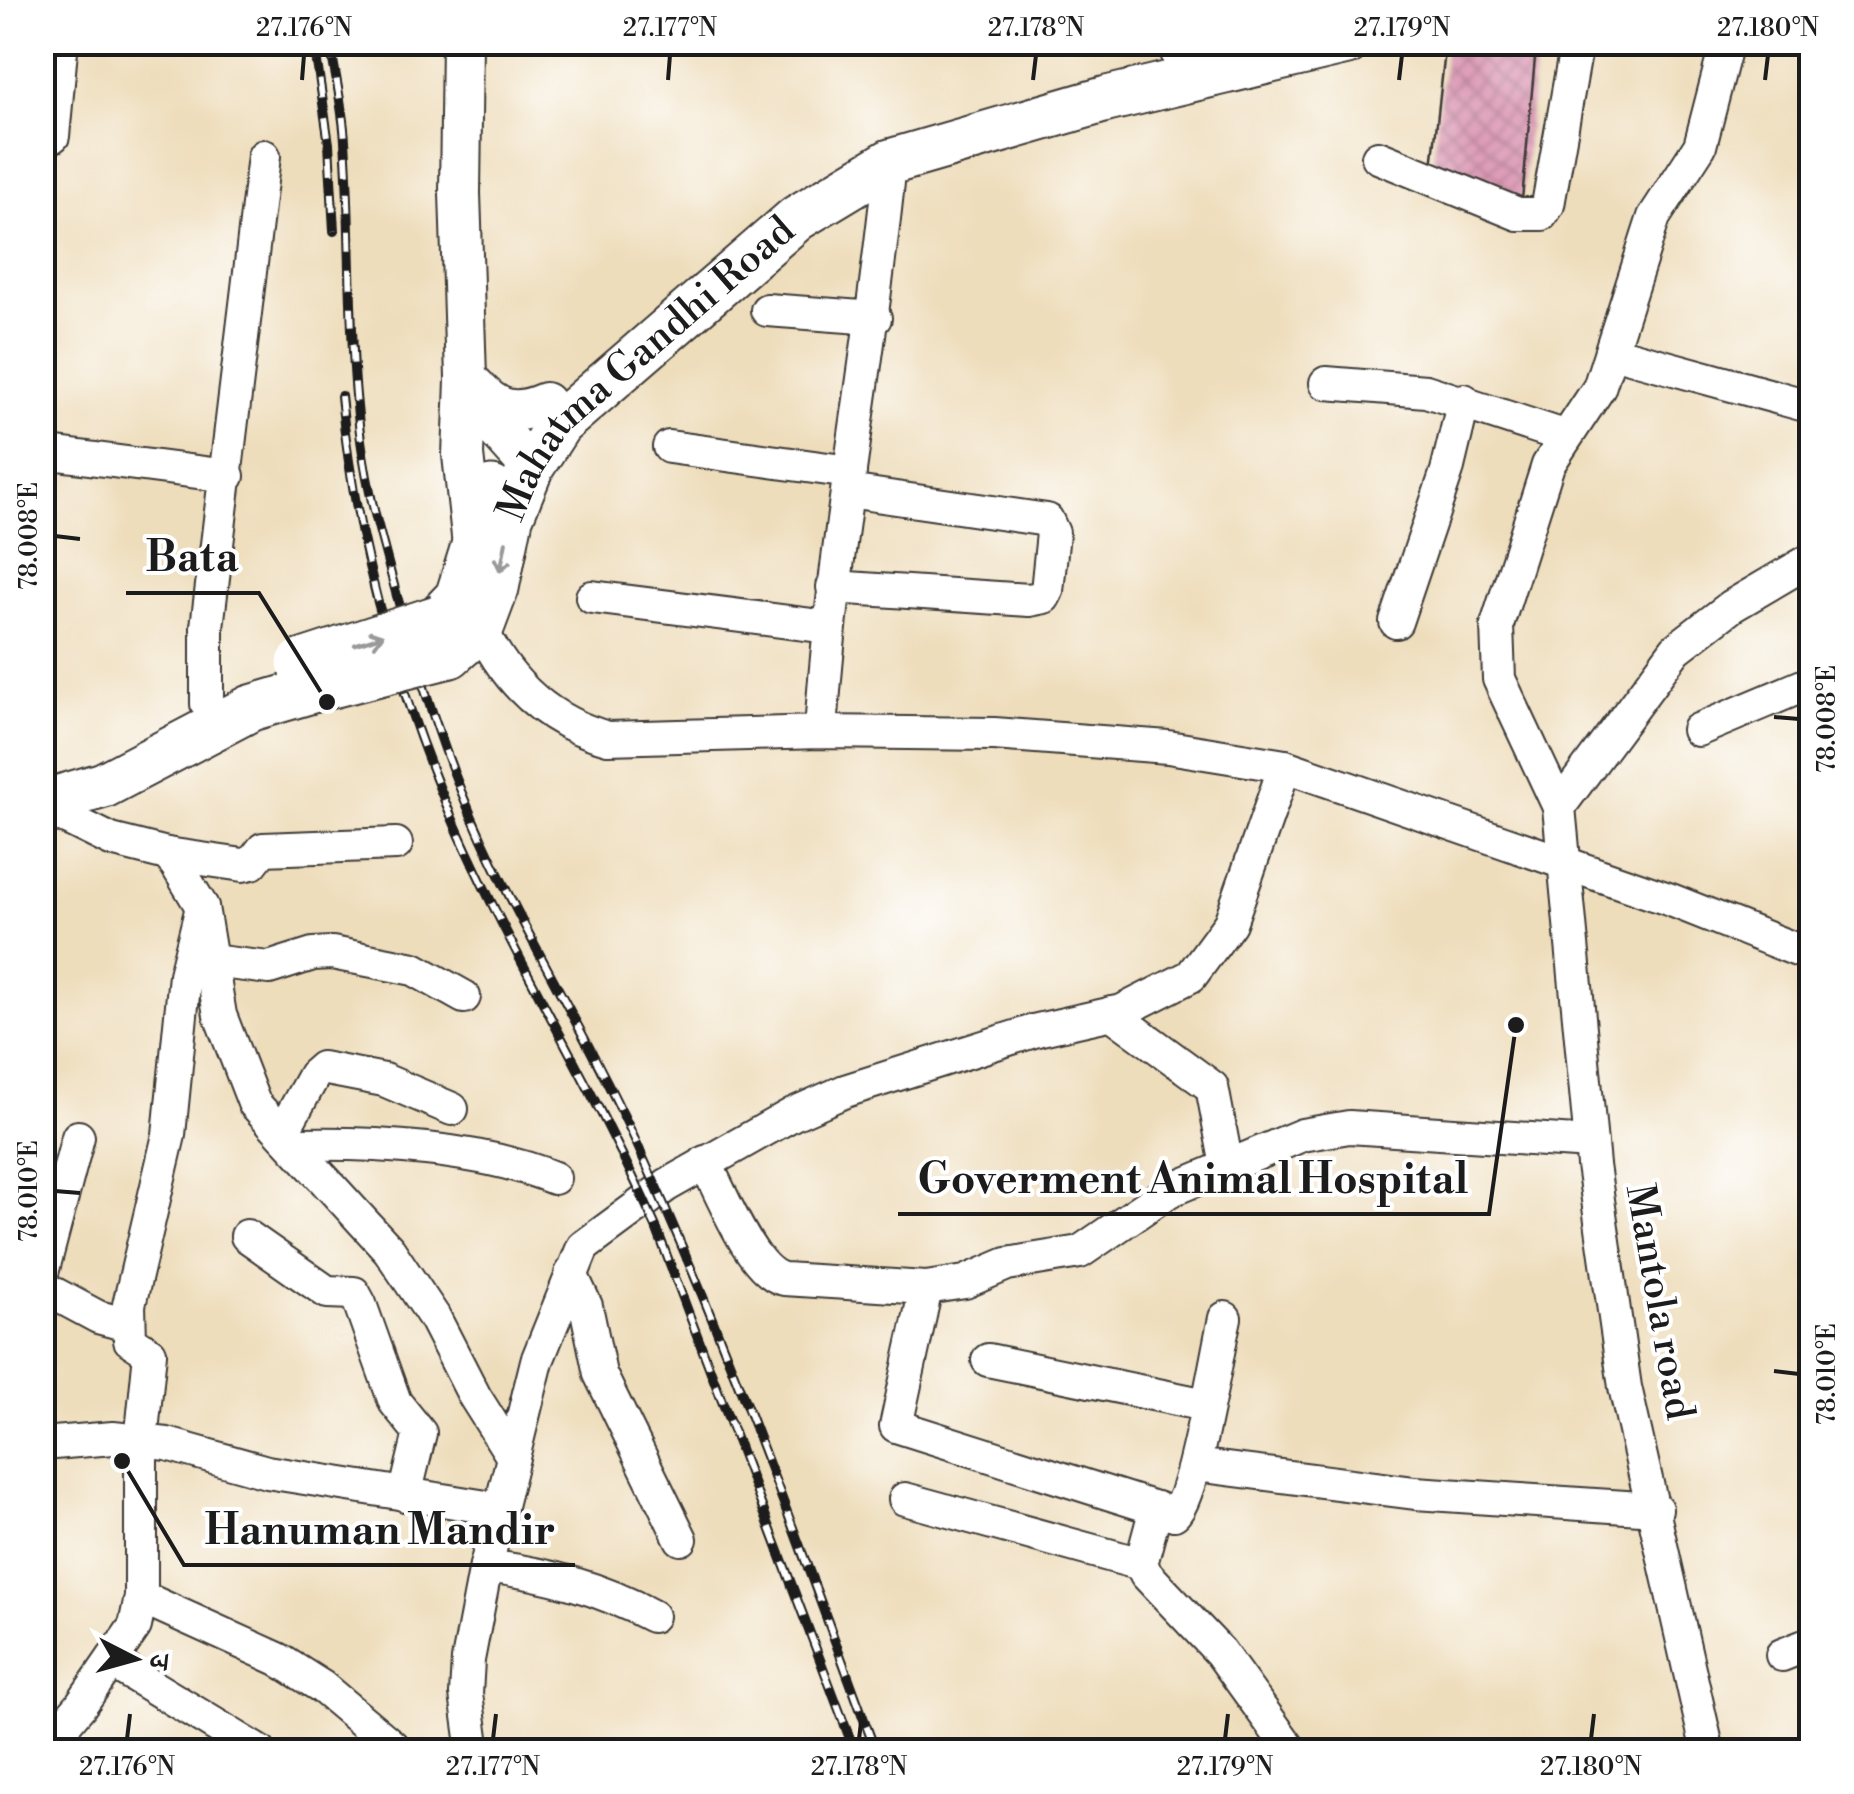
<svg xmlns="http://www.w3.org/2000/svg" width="1854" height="1794" font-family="'Libre Bodoni','Noto Serif Devanagari',serif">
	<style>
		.building { fill: url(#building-cross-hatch) }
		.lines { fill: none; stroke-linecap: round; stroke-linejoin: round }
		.minor-casing { stroke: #3c3934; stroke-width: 36 }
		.major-casing { stroke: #3c3934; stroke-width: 44 }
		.highway-casing { stroke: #3c3934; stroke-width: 49 }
		.minor { stroke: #fff; stroke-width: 32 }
		.major { stroke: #fff; stroke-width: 40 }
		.highway { stroke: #fff; stroke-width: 45 }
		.rail-casing { stroke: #1c1c1c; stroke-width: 10 }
		.rail { stroke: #fff; stroke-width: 6; stroke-dasharray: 19; stroke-linecap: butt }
		.highway-bridge-casing { stroke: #3c3934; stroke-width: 49; stroke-linecap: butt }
		.highway-bridge { stroke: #fff; stroke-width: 45 }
		.oneway { stroke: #999 }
		.ticks { fill: none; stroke: #1c1c1c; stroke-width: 4 }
		.labels { text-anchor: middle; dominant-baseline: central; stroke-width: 8; stroke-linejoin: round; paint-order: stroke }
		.street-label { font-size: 40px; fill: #1c1c1c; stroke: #fff }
		.leader { fill: none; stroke: #1c1c1c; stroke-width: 4 }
		.callout-dot { fill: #1c1c1c; stroke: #fff; stroke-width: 4 }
		.callout-label { font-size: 42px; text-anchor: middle; font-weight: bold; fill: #1c1c1c; stroke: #fff; stroke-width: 8; stroke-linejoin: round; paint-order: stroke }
		.neatline { fill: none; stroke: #1c1c1c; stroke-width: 4 }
		.ticks-label { font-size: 25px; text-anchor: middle; fill: #1c1c1c }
	</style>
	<defs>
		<pattern id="building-cross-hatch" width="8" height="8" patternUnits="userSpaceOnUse" patternTransform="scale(2.5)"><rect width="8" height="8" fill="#da92b0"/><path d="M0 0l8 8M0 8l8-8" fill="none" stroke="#b0768e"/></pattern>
	</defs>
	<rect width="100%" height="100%" fill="#fff"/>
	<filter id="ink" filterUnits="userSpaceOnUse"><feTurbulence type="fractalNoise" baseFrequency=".01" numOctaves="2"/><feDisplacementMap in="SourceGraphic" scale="20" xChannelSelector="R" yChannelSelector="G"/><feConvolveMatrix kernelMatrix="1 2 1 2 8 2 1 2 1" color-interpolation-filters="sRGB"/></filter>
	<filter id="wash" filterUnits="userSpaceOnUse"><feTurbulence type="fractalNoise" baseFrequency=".0048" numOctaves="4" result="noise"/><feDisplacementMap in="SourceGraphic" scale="40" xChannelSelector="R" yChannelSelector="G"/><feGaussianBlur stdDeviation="2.25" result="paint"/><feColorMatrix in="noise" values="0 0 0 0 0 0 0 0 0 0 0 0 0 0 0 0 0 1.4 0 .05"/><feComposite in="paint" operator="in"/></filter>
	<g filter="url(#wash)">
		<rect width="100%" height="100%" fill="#edb"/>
		<g id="blocks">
			<!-- building -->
			<path class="building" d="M1446,42L1536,47L1522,200L1432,167Z"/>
		</g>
	</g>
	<g filter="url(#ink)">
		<use href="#blocks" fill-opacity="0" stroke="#3c3934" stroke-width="2.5"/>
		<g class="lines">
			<defs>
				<g id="minor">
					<path d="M1174,42L1179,59"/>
					<path d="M42,143L53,136L61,50"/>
					<path d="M1378,157L1518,214H1542L1548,205L1577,42"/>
					<path d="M767,310L875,318"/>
					<path d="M1612,352L1812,407"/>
					<path d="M1326,383L1426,391L1564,436"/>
					<path d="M669,447L850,472"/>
					<path d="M42,452L228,476"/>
					<path d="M833,587L1029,600L1044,597L1047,591L1053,533L1047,520L848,491"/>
					<path d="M592,597L828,627"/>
					<path d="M1396,622L1447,471L1464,400"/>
					<path d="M481,628C507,683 548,722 608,738L821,732L994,734L1168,747L1285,766L1671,900L1812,956"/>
					<path d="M207,704V627L264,156"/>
					<path d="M1698,730L1812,682"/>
					<path d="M821,732C833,541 872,353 890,162"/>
					<path d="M42,806L111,840L167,854L176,864L202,907L220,1015L254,1103L389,1250L434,1317L475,1397L511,1454"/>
					<path d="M1559,807L1676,649L1732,606L1812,559"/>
					<path d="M167,854L243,865L252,863L263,849L396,844"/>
					<path d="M211,961L269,968L313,954L332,953L414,969L464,997"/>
					<path d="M1111,1013L1212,1087L1227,1166"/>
					<path d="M282,1133L314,1075L322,1068L384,1080L452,1109"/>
					<path d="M295,1144C373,1142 481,1148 554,1178"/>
					<path d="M705,1162C720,1190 752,1274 784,1279L926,1288L965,1282L1007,1264L1080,1252L1169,1191L1302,1135L1349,1127L1591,1143"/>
					<path d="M247,1236L327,1292L354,1293L360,1304L395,1402L420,1433L405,1495"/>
					<path d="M42,1273L78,1137"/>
					<path d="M571,1274L586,1306L600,1374L681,1539"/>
					<path d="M42,1287L98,1317L128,1325"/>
					<path d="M926,1288L896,1426L1174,1514C1194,1498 1217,1352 1225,1318"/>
					<path d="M988,1360L1206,1405"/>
					<path d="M42,1444L113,1438L167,1444L267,1472L499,1509"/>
					<path d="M1195,1465L1415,1493L1656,1509"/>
					<path d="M905,1499L1141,1564"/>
					<path d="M1156,1508L1141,1564L1146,1574L1220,1652L1292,1752"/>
					<path d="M486,1566C547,1574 598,1587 652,1616"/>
					<path d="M141,1597L278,1659L322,1687L398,1751"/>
					<path d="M1782,1655L1812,1643"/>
					<path d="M112,1662L260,1752"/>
					<path d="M42,1751L80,1706L135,1626L141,1597V1442L150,1353L130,1340L129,1305L169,1135L185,975L202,907"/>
					<path d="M474,1752L466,1694L468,1660L486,1566L537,1361L583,1247L667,1185L793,1114L845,1091L1037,1030L1122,1011L1191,976L1230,923L1285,766"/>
					<path d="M1708,1752L1625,1387L1593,1165L1559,807L1499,679L1497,625L1548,465L1599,388L1654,217L1700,146L1727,42"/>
				</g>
				<g id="major">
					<path d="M462,42L460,193L466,377L485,416L531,467"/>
					<path d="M466,381L463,455L473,545"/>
					<path d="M475,387C497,412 515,416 545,403"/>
				</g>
				<g id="highway">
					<path d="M438,618L458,597L492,489"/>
					<path id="s1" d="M450,655L481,628L496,588L510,518L531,467L559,424L797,218L890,162L1107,99L1347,42"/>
					<path d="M42,803L104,785L251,708L312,690"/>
				</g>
			</defs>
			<!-- minor casing -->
			<use href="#minor" class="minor-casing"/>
			<!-- major casing -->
			<use href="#major" class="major-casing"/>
			<!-- highway casing -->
			<use href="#highway" class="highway-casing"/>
			<!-- minor -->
			<use href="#minor" class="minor"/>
			<!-- major -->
			<use href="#major" class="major"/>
			<!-- highway -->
			<use href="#highway" class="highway"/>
			<defs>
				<g id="rail">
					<path d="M314,42L329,144L334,231"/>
					<path d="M330,42C335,75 343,108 345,141C354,269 344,397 377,522C401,613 426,704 461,791C510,912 582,1023 636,1142C727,1341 800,1547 876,1752"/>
					<path d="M341,396C354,533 392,672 444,799C505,946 592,1082 656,1227L855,1752"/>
				</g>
			</defs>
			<!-- rail casing -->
			<use href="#rail" class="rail-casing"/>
			<!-- rail -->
			<use href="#rail" class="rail"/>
			<defs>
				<g id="highway-bridge">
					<path d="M300,663L438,618"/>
					<path d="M312,690L450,655"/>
				</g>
			</defs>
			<!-- highway-bridge casing -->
			<use href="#highway-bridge" class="highway-bridge-casing"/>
			<!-- highway-bridge -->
			<use href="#highway-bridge" class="highway-bridge"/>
		</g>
		<!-- one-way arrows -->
		<defs><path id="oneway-shaft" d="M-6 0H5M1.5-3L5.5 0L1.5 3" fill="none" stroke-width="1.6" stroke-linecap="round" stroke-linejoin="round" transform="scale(2.5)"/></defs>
		<g class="oneway">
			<use href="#oneway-shaft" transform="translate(503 557) rotate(101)"/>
			<use href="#oneway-shaft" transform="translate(369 640) rotate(-18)"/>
		</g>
	</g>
	<!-- ticks -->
	<path class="ticks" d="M302,80L304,55M668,80L670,55M1033,80L1036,55M1399,80L1402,55M1765,80L1768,55M55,536L80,539M1774,717L1799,719M55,1191L80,1193M1774,1371L1799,1374M127,1739L130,1714M493,1739L496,1714M859,1739L862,1714M1225,1739L1228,1714M1591,1739L1594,1714"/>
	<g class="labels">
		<!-- street labels -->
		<g class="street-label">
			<text stroke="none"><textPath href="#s1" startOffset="360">Mahatma Gandhi Road</textPath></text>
			<text transform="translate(1659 1302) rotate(80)">Mantola road</text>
		</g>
	</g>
	<!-- callouts -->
	<path class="leader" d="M327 702L259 593H126M1516 1025L1489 1214H898M122 1461L184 1565H575"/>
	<g class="callout-dot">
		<circle cx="327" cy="702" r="10"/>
		<circle cx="1516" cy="1025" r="10"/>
		<circle cx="122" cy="1461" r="10"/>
	</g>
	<g class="callout-label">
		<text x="192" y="571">Bata</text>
		<text x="1193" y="1193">Goverment Animal Hospital</text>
		<text x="380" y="1544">Hanuman Mandir</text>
	</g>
	<!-- margin -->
	<rect width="1854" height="1794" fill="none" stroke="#fff" stroke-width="110"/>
	<!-- north arrow -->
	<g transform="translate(135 1659) rotate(96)" stroke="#ffffff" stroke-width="8" paint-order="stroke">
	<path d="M0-8L18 38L0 25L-18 38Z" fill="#1c1c1c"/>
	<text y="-15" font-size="28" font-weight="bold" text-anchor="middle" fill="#1c1c1c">उ</text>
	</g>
	<rect x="55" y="55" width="1744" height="1684" class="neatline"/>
	<g class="ticks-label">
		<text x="304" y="36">27.176°N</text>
		<text x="670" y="36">27.177°N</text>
		<text x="1036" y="36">27.178°N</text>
		<text x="1402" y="36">27.179°N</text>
		<text x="1768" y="36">27.180°N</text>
		<text transform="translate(28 536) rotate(-90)" y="9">78.008°E</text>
		<text transform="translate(1826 719) rotate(-90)" y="9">78.008°E</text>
		<text transform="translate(28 1191) rotate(-90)" y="9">78.010°E</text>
		<text transform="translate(1826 1374) rotate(-90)" y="9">78.010°E</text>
		<text x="127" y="1775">27.176°N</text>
		<text x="493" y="1775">27.177°N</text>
		<text x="859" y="1775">27.178°N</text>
		<text x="1225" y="1775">27.179°N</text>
		<text x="1591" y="1775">27.180°N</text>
	</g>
</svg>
